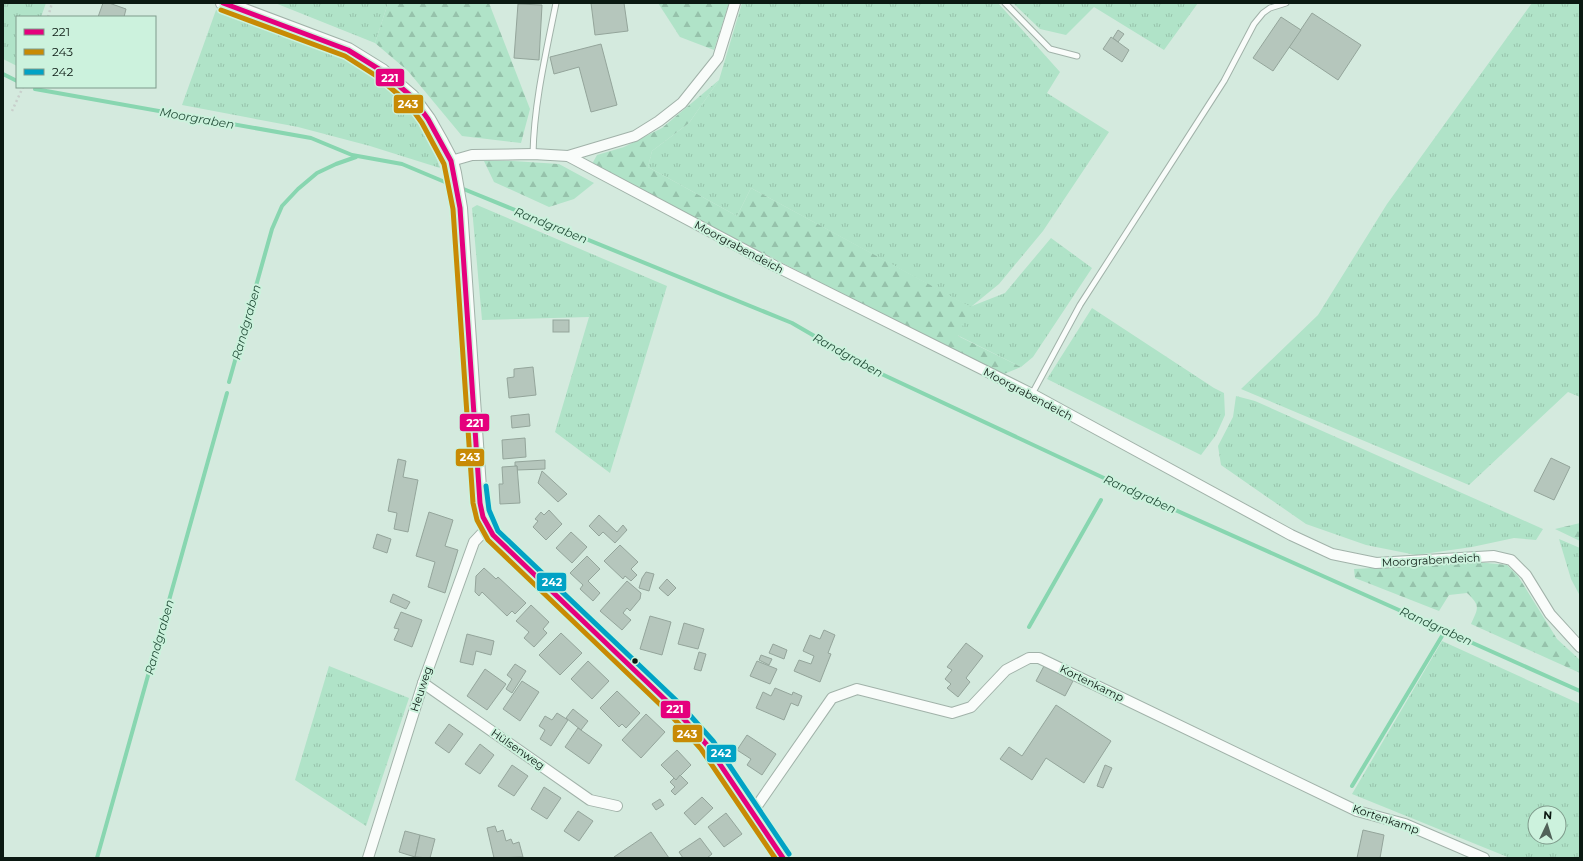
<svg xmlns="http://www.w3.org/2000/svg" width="1583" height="861" font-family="Montserrat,sans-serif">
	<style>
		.grass { fill: url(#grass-tufts); fill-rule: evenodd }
		.forest { fill: url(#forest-firs) }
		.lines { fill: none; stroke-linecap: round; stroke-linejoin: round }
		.stream { stroke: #88d6b0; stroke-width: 4 }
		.building { fill: #b5c6bc; stroke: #94a59b }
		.lane-casing { stroke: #a1b2a9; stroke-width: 7 }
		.street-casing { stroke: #a1b2a9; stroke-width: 12 }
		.secondary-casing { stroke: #a1b2a9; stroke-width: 16 }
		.path { stroke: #c8cfcb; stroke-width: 2.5; stroke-dasharray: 2 3; stroke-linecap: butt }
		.lane { stroke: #f9fcfa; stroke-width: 5 }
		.street { stroke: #f9fcfa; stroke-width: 10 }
		.secondary { stroke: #f9fcfa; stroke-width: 14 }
		.bus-1-casing { stroke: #ccf2dd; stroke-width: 8 }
		.bus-2-casing { stroke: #ccf2dd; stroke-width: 8 }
		.bus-3-casing { stroke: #ccf2dd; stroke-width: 8 }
		.bus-1 { stroke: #e5007d; stroke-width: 5 }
		.bus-2 { stroke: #c88a04; stroke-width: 5 }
		.bus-3 { stroke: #01a2c5; stroke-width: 5 }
		.bus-dot { fill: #0b1912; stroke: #ccf2dd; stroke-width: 1.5 }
		.labels { text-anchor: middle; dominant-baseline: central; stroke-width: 4; stroke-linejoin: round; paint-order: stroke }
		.street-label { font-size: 11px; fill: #0b1912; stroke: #ccf2dd }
		.water-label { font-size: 12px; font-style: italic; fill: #25503b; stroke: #ccf2dd }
		.line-badge { stroke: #ccf2dd; stroke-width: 1.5 }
		.badge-label { font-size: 11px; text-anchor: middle; font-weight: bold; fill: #fff }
	</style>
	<defs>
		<pattern id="grass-tufts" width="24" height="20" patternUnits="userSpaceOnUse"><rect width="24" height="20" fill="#b0e3c8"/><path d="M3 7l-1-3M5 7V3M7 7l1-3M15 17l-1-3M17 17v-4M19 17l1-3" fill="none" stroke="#96c2ab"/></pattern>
		<pattern id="forest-firs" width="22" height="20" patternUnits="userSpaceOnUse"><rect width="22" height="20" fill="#b0e3c8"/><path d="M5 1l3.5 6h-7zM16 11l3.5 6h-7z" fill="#96c2ab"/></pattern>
	</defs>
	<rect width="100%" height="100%" fill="#d4eade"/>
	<!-- grass -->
	<g class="grass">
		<path d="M3,3H46L41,17H17V66L3,59Z"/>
		<path d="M275,3H388L375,43Z"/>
		<path d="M742,3H998L1060,72L1047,93L1109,132L1043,231L999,284L972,306L1005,293L1051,238L1092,268L1033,357L1021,367L957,335L970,307L751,188L737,216L648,167L652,151L689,123L719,80Z"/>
		<path d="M1013,3H1198L1164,50L1094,7L1066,35L1040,29Z"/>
		<path d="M1532,3H1580V397L1568,392L1469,485L1241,389L1318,315L1387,204Z"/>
		<path d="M216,10L346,54L404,99L434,151L440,168L370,146L298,127L182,105Z"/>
		<path d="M477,205L667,286L610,473L555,432L589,317L482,320L472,208Z"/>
		<path d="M1092,308L1214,388L1224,393L1225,415L1216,435L1201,455L1047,379Z"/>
		<path d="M1236,396L1255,401L1543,529L1536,540L1514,538L1472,547L1416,555L1366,545L1306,524L1221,465L1218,446L1233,417Z"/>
		<path d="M1559,539L1580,548V596L1571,579Z"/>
		<path d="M1442,641L1580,704V858H1510L1352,794ZM1535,813H1559V837H1535Z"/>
		<path d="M329,666L409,698L366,826L295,780Z"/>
	</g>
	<!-- forest -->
	<g class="forest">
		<path d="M388,3H489L530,109L521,143L462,136L408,71L375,43Z"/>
		<path d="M658,3H729L714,50L680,37Z"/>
		<path d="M719,80L689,123L652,151L648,167L737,216L751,188L971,307L958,336L1021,367L1004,374L977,364L592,164L597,155L624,147L662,128Z"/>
		<path d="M484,161H513L559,164L594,183L574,199L549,207L494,182Z"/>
		<path d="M1580,523V541L1555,529Z"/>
		<path d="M1477,562L1507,565L1518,576L1557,639L1580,660V673L1471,624C1478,608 1481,606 1467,593L1449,595L1439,611L1355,578L1354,569Z"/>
	</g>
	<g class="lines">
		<!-- stream -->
		<g class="stream">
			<path d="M3,74L17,81"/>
			<path d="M35,89L311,138L352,155L402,164L452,185"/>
			<path d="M461,188L792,323L873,370L1106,479L1580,691"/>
			<path d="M229,382L272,229L282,206L298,189L317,173L336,164L356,157"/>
			<path d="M1029,627L1101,500"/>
			<path d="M1352,786L1445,631"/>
			<path d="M97,858L227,393"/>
		</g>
	</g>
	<!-- building -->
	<g class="building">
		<path d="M103,3H109L126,9L124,17H98Z"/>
		<path d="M591,3H624L628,31L595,35Z"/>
		<path d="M518,4L542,5L539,60L514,58Z"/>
		<path d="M1312,13L1361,45L1338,80L1289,47Z"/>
		<path d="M1281,17L1301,30L1273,71L1253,58Z"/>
		<path d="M1118,30L1124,34L1118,42L1113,38Z"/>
		<path d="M1111,37L1129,50L1122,62L1103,49Z"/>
		<path d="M601,44L617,105L591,112L579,67L554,74L550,57Z"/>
		<rect x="553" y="320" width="16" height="12"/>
		<path d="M533,367L536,395L509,398L507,378L514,377V369Z"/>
		<path d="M529,414L530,426L512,428L511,416Z"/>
		<path d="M525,438L526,457L503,459L502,440Z"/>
		<path d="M1551,458L1570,467L1554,500L1534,491Z"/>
		<path d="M398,459L406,461L403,477L418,480L408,532L394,529L397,513L388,511Z"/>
		<path d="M545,460V469L517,470V466H515V462Z"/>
		<path d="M517,466L520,503L500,504L499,484H503L502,467Z"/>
		<path d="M542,471L567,494L558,502L538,483Z"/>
		<path d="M549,510L562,524L546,540L533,527L538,521L535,519L541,512L544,515Z"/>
		<path d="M429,512L453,520L445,546L458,550L445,593L428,587L435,562L416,556Z"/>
		<path d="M599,515L617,532L623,525L627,530L615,543L603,532L599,536L589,526Z"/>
		<path d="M571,532L587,547L572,563L556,548Z"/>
		<path d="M377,534L391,539L387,553L373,548Z"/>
		<path d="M620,545L638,562L631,569L637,575L631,581L625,576L623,579L604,561Z"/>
		<path d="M587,556L600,569L588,581L600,593L593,601L580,589L583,585L570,573Z"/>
		<path d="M484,568L496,579L498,577L526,603L515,614L512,611L507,616L482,592L479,596L475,592L476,576Z"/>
		<path d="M646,572L654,574L649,591L639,588L642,578Z"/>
		<path d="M667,579L676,588L668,596L659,588Z"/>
		<path d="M627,581L641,593L640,599L630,611L627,608L623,613L631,620L622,630L600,611Z"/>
		<path d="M393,594L410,602L406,609L390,602Z"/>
		<path d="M531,605L549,622L543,629L547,633L534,647L524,638L529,632L516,621Z"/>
		<path d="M401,612L422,620L412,647L394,640L399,629L394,628Z"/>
		<path d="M650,616L671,622L662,655L640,649Z"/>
		<path d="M684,623L704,629L698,649L678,644Z"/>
		<path d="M824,630L835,635L828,653L831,654L820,682L794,671L799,660L811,664L814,656L803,651L810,635L820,639Z"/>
		<path d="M561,633L582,653L560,675L539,655Z"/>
		<path d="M467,634L494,641L491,655L476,651L473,665L460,662Z"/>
		<path d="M966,643L983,656L966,678L970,682L958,697L947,688L951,684L945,679L952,670L947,667Z"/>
		<path d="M773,644L787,650L784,659L769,653Z"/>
		<path d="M699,652L706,654L701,671L694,669Z"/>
		<path d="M761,655L772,659L769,665L759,660Z"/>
		<path d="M588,661L609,681L592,699L571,679Z"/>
		<path d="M757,661L777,669L770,684L750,676Z"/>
		<path d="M515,664L526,671L512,693L506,689L512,679L507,675Z"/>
		<path d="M1044,666L1073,681L1065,696L1036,681Z"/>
		<path d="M485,669L506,684L487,710L467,696Z"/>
		<path d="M522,681L539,692L520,721L503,709Z"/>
		<path d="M775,688L792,695L793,692L802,696L798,706L791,703L784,720L756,708L763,692L771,696Z"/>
		<path d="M617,691L640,713L626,728L622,724L619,727L600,708Z"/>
		<path d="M1056,705L1111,741L1084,783L1046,758L1032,780L1000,759L1009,747L1022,756Z"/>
		<path d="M573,709L588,721L581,730L566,718Z"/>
		<path d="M557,713L568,720L551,746L540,739L545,730L539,726L545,716L552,720Z"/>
		<path d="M646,714L665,732L641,758L622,740Z"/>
		<path d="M449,724L463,734L449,753L435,743Z"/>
		<path d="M578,728L602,745L589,764L565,747Z"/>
		<path d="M747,735L776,754L762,775L747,765L751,759L737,750Z"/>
		<path d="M480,744L494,755L480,774L465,764Z"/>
		<path d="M677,750L691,765L676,780L661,765Z"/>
		<path d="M512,765L528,776L514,796L498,786Z"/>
		<path d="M1105,765L1112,768L1103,788L1097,786Z"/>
		<path d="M680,775L688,783L675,795L671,791L675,787L670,782L674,778L676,780Z"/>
		<path d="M544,787L561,798L547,819L531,809Z"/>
		<path d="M702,797L713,808L695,825L684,813Z"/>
		<path d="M660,799L664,805L656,810L652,804Z"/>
		<path d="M578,811L593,821L579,841L564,831Z"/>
		<path d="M726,813L742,834L724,847L708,827Z"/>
		<path d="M495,826L497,832L503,830L506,841L511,839L513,844L519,842L523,857L494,858L487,828Z"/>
		<path d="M1363,830L1384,835L1380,858H1357Z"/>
		<path d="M405,831L420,835L415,857L399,852Z"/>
		<path d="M651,832L669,858H615L614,857Z"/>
		<path d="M420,835L435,839L430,858L415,857Z"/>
		<path d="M700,838L712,854L707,858H683L679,852Z"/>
	</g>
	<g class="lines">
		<defs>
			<g id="lane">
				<path d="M1005,3L1050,49L1077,56"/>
				<path d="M533,154C534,103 546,53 556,3"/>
				<path d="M1032,394L1080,305L1224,81L1254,24L1263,13L1270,8L1286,3"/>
			</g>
			<g id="street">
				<path d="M568,156L635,136L659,121L682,103L718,58L735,3"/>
				<path d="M451,161L472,155L533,154L568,156L775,266L1032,394L1291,535L1332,554L1376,563L1494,556L1511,560L1526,575L1550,614L1580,647"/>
				<path d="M423,683L590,800L617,806"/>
				<path d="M752,813L832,698L857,689L952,713L971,707L1006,670L1029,658H1039L1357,811L1405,824L1484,858"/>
				<path d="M368,858L423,683L474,542L488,527"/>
			</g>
			<path id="secondary" d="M223,3L348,50L382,71L412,97L428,119L441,142L451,161L454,173L460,208L480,503L483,517L493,535L674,708L707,745L783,858"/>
		</defs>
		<!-- lane casing -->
		<use href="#lane" class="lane-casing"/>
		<!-- street casing -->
		<use href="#street" class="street-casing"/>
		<!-- secondary casing -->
		<use href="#secondary" class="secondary-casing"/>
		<!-- path -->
		<g class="path">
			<path d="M48,17L52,3"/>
			<path d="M12,111L23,87"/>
		</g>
		<!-- lane -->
		<use href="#lane" class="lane"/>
		<!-- street -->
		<use href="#street" class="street"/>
		<!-- secondary -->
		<use href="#secondary" class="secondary"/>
		<defs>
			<path id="bus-1" d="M223,3L348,50L382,71L412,97L428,119L451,161L460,208L480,503L483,517L493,535L674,708L707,745L783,858"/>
			<path id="bus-2" d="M221,10L345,56L378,77L407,102L422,123L444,164L453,209L473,503L477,520L488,540L669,713L701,749L775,858"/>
			<path id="bus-3" d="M486,486L489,510L498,531L679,703L713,741L789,854"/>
		</defs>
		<!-- bus-1 casing -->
		<use href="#bus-1" class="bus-1-casing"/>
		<!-- bus-2 casing -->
		<use href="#bus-2" class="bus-2-casing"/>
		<!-- bus-3 casing -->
		<use href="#bus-3" class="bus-3-casing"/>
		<!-- bus-1 -->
		<use href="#bus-1" class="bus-1"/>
		<!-- bus-2 -->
		<use href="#bus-2" class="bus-2"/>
		<!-- bus-3 -->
		<use href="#bus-3" class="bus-3"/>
	</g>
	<!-- markers -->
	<circle class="bus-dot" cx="635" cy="661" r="3.5"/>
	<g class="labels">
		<!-- street labels -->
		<g class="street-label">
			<text transform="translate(739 247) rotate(28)">Moorgrabendeich</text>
			<text transform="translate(1028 394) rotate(28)">Moorgrabendeich</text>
			<text transform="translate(1431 560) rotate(-3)">Moorgrabendeich</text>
			<text transform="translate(1092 683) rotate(26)">Kortenkamp</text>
			<text transform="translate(421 689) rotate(-72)">Heuweg</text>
			<text transform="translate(518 749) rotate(35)">Hülsenweg</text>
			<text transform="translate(1386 819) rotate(19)">Kortenkamp</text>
		</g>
		<!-- water labels -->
		<g class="water-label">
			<text transform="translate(197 118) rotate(10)">Moorgraben</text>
			<text transform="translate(551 225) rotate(22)">Randgraben</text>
			<text transform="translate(246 322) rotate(-74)">Randgraben</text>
			<text transform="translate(848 355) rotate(29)">Randgraben</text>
			<text transform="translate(1140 494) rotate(24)">Randgraben</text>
			<text transform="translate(1436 626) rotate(24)">Randgraben</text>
			<text transform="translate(159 637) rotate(-74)">Randgraben</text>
		</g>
	</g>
	<g class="line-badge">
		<rect x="375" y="68" width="30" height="19" rx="4" fill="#e5007d"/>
		<rect x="393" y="94" width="31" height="20" rx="4" fill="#c88a04"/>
		<rect x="459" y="413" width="31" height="19" rx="4" fill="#e5007d"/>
		<rect x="455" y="448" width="30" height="19" rx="4" fill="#c88a04"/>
		<rect x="536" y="572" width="31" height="20" rx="4" fill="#01a2c5"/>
		<rect x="660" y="700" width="31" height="19" rx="4" fill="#e5007d"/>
		<rect x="672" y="724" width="31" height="19" rx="4" fill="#c88a04"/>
		<rect x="706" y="744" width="31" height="19" rx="4" fill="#01a2c5"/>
	</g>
	<g class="badge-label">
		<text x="390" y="82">221</text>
		<text x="408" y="108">243</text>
		<text x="475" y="427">221</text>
		<text x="470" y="461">243</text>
		<text x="552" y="586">242</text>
		<text x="675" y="713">221</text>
		<text x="687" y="738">243</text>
		<text x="721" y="757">242</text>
	</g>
	<!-- border -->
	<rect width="1583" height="861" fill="none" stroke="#0b1912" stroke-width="8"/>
	<!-- legend -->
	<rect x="16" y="16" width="140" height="72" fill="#ccf2dd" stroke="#7f9b8c"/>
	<rect x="24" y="29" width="20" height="6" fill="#e5007d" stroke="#7f9b8c"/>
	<text x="52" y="36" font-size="12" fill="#0b1912">221</text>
	<rect x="24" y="49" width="20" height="6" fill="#c88a04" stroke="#7f9b8c"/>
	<text x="52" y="56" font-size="12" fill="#0b1912">243</text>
	<rect x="24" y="69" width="20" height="6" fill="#01a2c5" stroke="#7f9b8c"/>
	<text x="52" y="76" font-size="12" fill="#0b1912">242</text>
	<!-- north arrow -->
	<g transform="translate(1547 825) rotate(4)"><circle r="19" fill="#ccf2dd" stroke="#7f9b8c"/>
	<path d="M0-3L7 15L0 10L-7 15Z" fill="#516259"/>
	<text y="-6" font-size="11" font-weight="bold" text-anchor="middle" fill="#0b1912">N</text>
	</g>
</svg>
